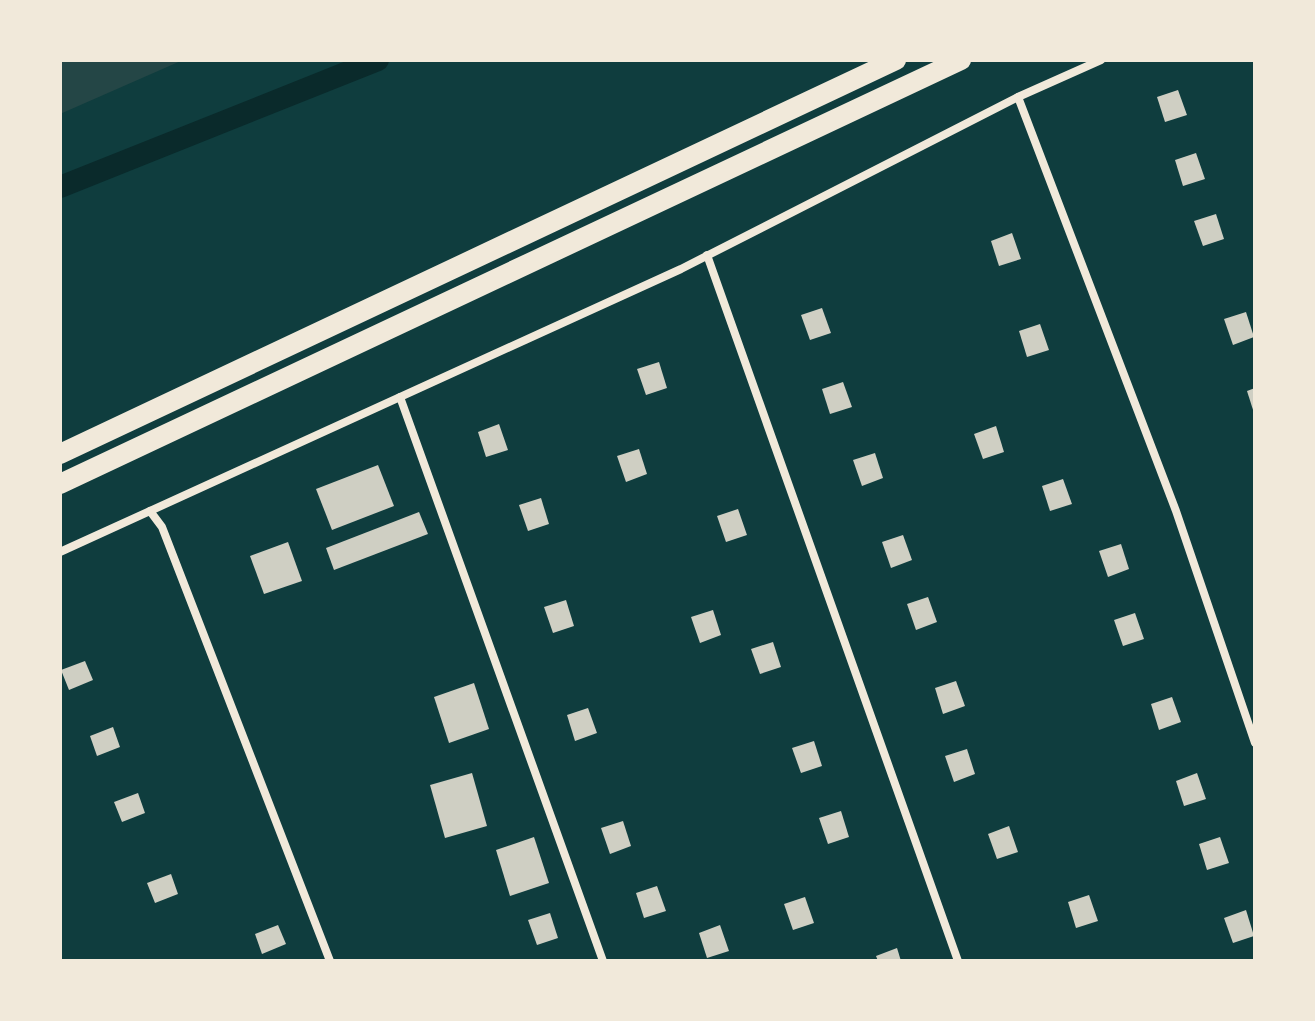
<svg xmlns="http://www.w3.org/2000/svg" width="1315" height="1021" font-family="'Source Serif 4',serif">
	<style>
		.green { fill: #244646 }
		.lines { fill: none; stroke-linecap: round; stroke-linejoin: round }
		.canal { stroke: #0a2a2b; stroke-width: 22 }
		.building { fill: #cfcfc3 }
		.minor { stroke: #f1e9da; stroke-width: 8 }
		.trunk { stroke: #f1e9da; stroke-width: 20 }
	</style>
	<rect width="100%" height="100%" fill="#0f3d3e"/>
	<!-- green -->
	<path class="green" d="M60,60H183L60,114Z"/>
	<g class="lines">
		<!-- canal -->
		<path class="canal" d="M60,187L378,60"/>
	</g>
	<!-- building -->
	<g class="building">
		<path d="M1178,90L1187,115L1165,122L1157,97Z"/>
		<path d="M1196,153L1205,179L1183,186L1175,160Z"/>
		<path d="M1216,214L1224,239L1203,246L1194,221Z"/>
		<path d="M1012,233L1021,259L999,266L991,241Z"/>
		<path d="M822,308L831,333L810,340L801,315Z"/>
		<path d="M1246,312L1254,337L1233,345L1224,319Z"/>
		<path d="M1040,324L1049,350L1027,357L1019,331Z"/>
		<path d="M659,362L667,388L646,395L637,369Z"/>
		<path d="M843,382L852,407L830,414L822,389Z"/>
		<path d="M1255,388V413H1254L1247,391Z"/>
		<path d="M499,424L508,450L486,457L478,432Z"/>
		<path d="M996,426L1004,452L983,459L974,434Z"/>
		<path d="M639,449L647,474L626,482L617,456Z"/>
		<path d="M875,453L883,478L862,486L853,460Z"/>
		<path d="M378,465L394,506L332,530L316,489Z"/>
		<path d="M1063,479L1072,504L1050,511L1042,486Z"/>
		<path d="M541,498L549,524L528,531L519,505Z"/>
		<path d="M738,509L747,535L726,542L717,516Z"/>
		<path d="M419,512L428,534L334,570L326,548Z"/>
		<path d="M903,535L912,560L891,568L882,542Z"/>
		<path d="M288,542L302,581L264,594L250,556Z"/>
		<path d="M1121,544L1129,569L1108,577L1099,551Z"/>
		<path d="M928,597L937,622L916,630L907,604Z"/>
		<path d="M566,600L574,626L553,633L544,607Z"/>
		<path d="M713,610L721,635L700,643L691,617Z"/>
		<path d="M1135,613L1144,639L1123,646L1114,620Z"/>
		<path d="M773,642L781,667L760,674L751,649Z"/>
		<path d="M85,661L93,680L69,690L61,670Z"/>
		<path d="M956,681L965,706L943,714L935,688Z"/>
		<path d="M474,683L489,729L449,743L434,697Z"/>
		<path d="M1172,697L1181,722L1159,730L1151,704Z"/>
		<path d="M588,708L597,733L575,741L567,715Z"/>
		<path d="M113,727L120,747L97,756L90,736Z"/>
		<path d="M814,741L822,766L801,773L792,748Z"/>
		<path d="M967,749L975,774L954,782L945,756Z"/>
		<path d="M472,773L487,826L445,838L430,785Z"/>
		<path d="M1197,773L1206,799L1184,806L1176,781Z"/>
		<path d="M138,793L145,813L122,822L114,802Z"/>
		<path d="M841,811L849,837L828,844L819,818Z"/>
		<path d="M623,821L631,846L610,854L601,828Z"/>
		<path d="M1009,826L1018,852L997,859L988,834Z"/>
		<path d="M534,837L549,883L510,896L496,850Z"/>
		<path d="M1220,837L1229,863L1207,870L1199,844Z"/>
		<path d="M171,874L178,894L155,903L147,883Z"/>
		<path d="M657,886L666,911L644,918L636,893Z"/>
		<path d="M1089,895L1098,921L1076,928L1068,902Z"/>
		<path d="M805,897L814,923L793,930L784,904Z"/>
		<path d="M1246,910L1254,936L1233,943L1224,918Z"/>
		<path d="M550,913L558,938L537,945L528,920Z"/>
		<path d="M278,925L286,944L262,954L255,934Z"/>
		<path d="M720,925L729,951L707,958L699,933Z"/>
		<path d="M897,948L901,961H878L876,956Z"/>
	</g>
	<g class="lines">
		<!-- minor -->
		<g class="minor">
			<path d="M1018,97L1176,511L1255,743"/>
			<path d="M707,255L958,961"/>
			<path d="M400,397L603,961"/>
			<path d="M150,511L162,527L330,961"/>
			<path d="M60,552L681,269L1018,97L1101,60"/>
		</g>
		<!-- trunk -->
		<g class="trunk">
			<path d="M60,454L896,60"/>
			<path d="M60,484L961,60"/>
		</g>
	</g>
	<!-- border -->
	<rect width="1315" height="1021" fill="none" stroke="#f1e9da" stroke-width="124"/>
</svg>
